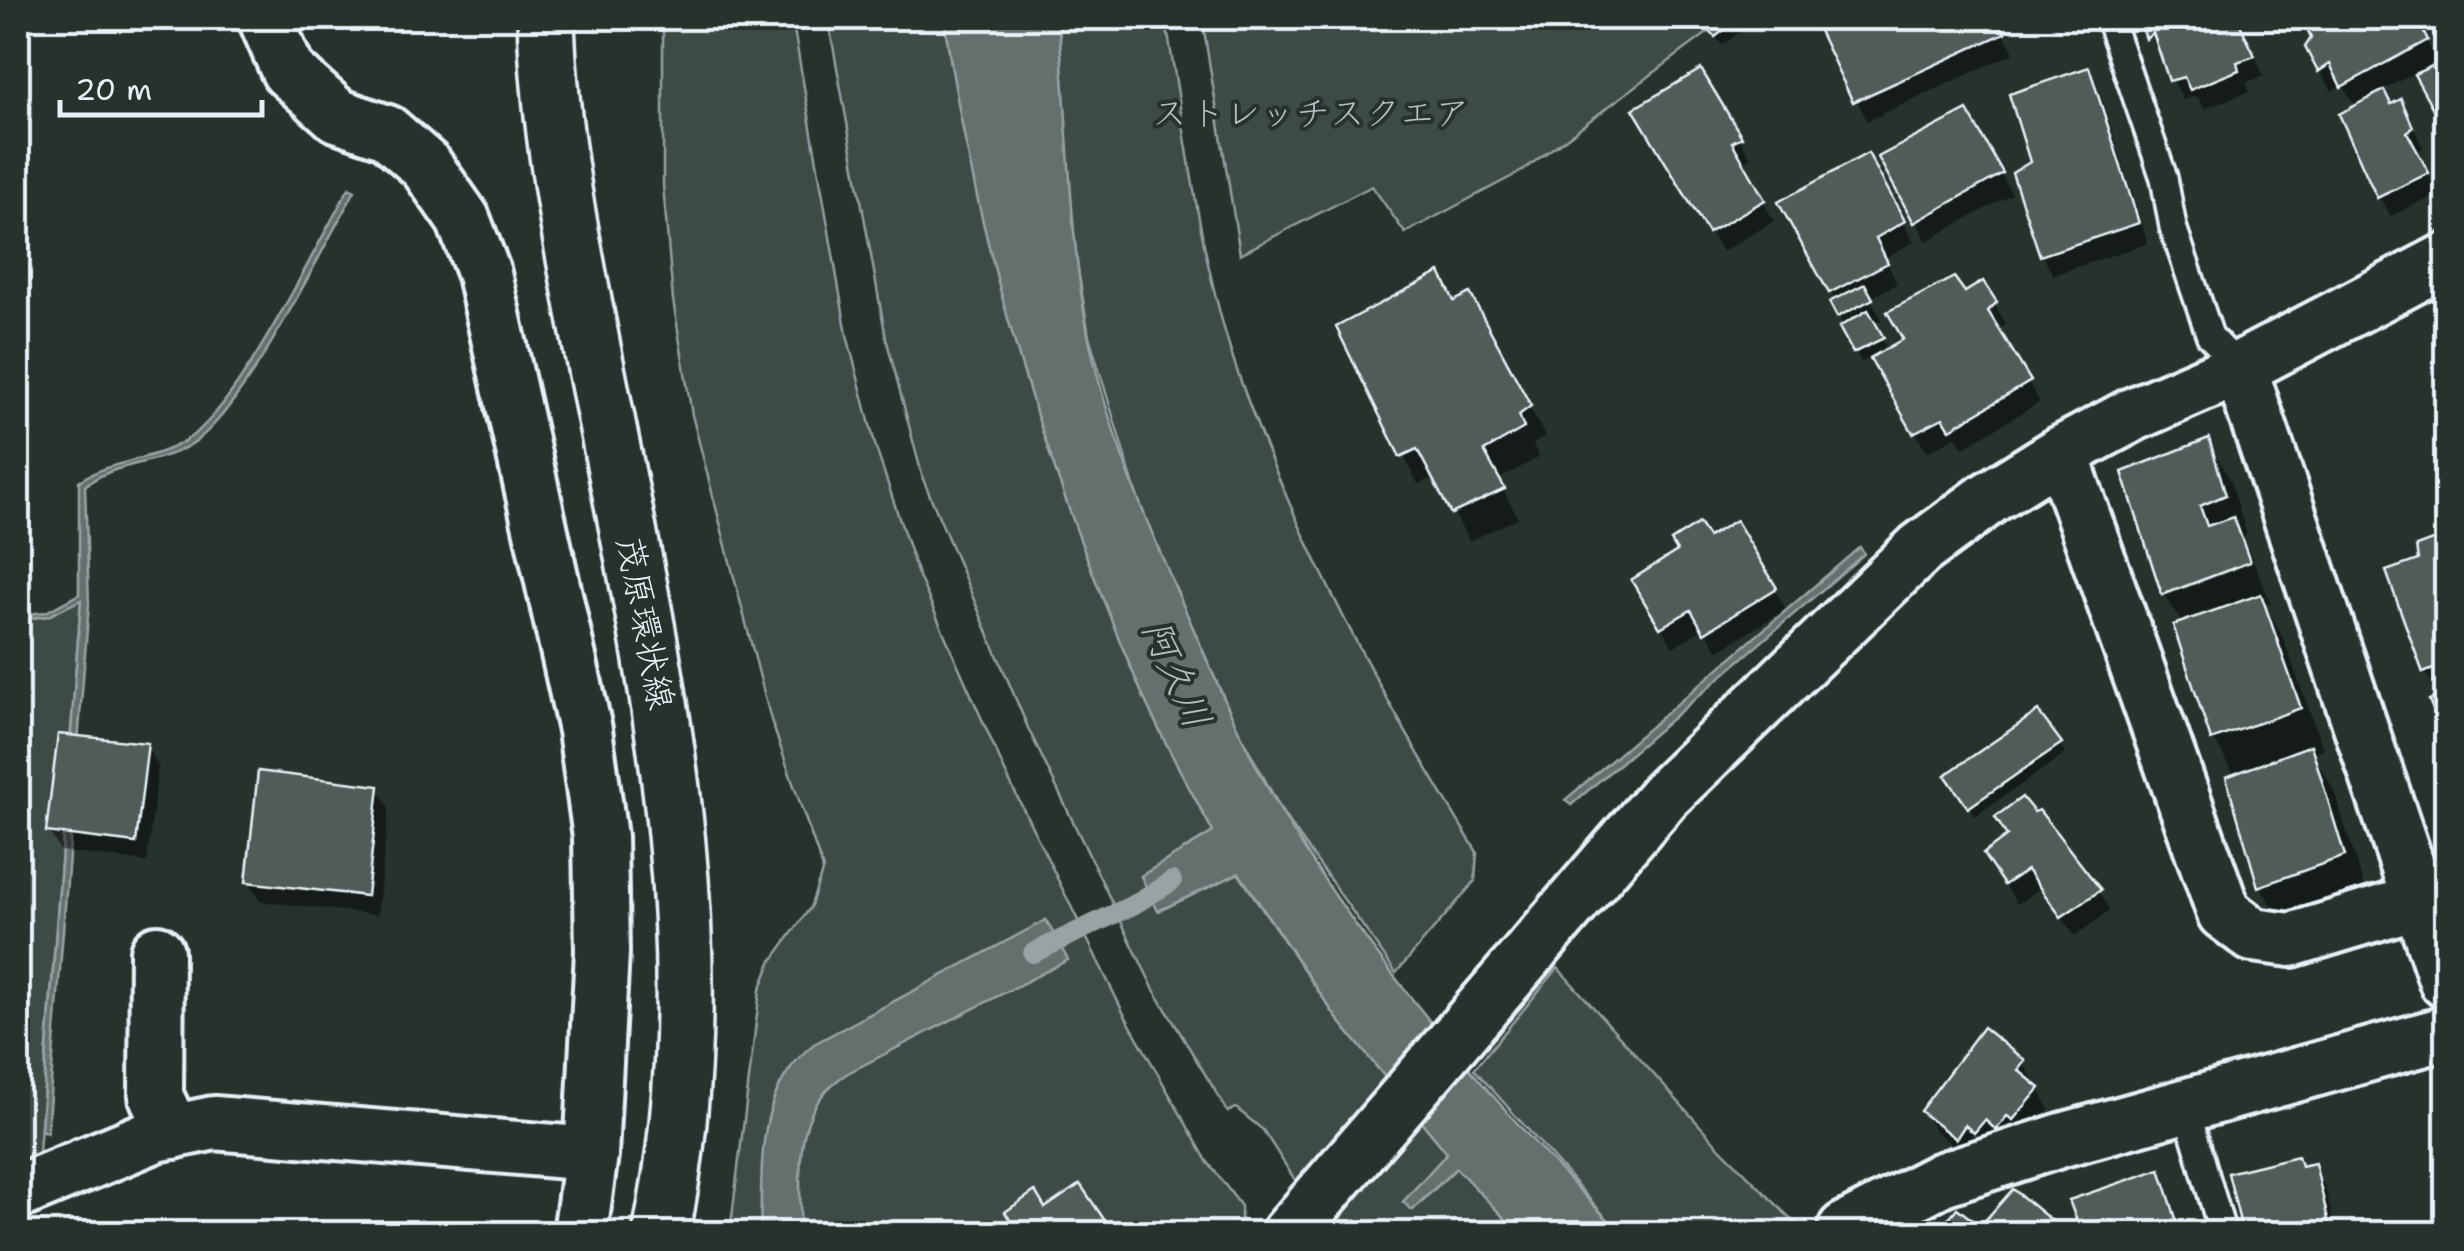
<svg xmlns="http://www.w3.org/2000/svg" width="2464" height="1251" font-family="'Shantell Sans','Klee One',sans-serif">
	<style>
		.green { fill: #3e4b47; stroke: #939ea0; stroke-width: 2.5 }
		.water { fill: #636f6d; stroke: #98a3a5; stroke-width: 2.5 }
		.shadow { fill: #0007 }
		.lines { fill: none; stroke-linecap: round; stroke-linejoin: round }
		.stream { stroke: #98a3a5; stroke-width: 20 }
		.building { fill: #505c59; stroke: #e8f1f8; stroke-width: 2.5 }
		.lane-casing { stroke: #e8f1f8; stroke-width: 32 }
		.street-casing { stroke: #e8f1f8; stroke-width: 60 }
		.secondary-casing { stroke: #e8f1f8; stroke-width: 62 }
		.lane { stroke: #26332d; stroke-width: 25 }
		.street { stroke: #26332d; stroke-width: 52 }
		.secondary { stroke: #26332d; stroke-width: 55 }
		.labels { text-anchor: middle; dominant-baseline: central; stroke-width: 8; stroke-linejoin: round; paint-order: stroke }
		.park-label { font-size: 35px; fill: #b5bfc3; stroke: #26332d }
		.street-label { font-size: 35px; fill: #e8f1f8; stroke: #26332d }
		.water-label { font-size: 38px; font-style: italic; fill: #b3bdc0; stroke: #26332d }
	</style>
	<rect width="100%" height="100%" fill="#26332d"/>
	<filter id="ink" filterUnits="userSpaceOnUse"><feTurbulence type="fractalNoise" baseFrequency=".01" numOctaves="2"/><feDisplacementMap in="SourceGraphic" scale="20" xChannelSelector="R" yChannelSelector="G"/><feConvolveMatrix kernelMatrix="1 2 1 2 8 2 1 2 1" color-interpolation-filters="sRGB"/></filter>
	<g filter="url(#ink)">
		<!-- green -->
		<g class="green">
			<path d="M663,18H792L847,335L876,448L917,572L1007,776L1123,1012L1207,1161L1241,1206V1223L1234,1233H730L760,990L771,962L810,908L823,869L771,720L692,415L673,300L663,185Z"/>
			<path d="M828,18H944L951,65C974,164 992,265 1021,362C1070,528 1134,678 1213,832L1141,876L1159,911L1238,873L1336,1017L1447,1153L1403,1202L1413,1210L1456,1168L1519,1233H1329L1263,1130L1236,1108L1228,1112L1153,988L1028,728L923,479L886,338Z"/>
			<path d="M1058,18H1165C1187,136 1199,261 1239,376C1298,544 1384,701 1477,852L1475,881L1396,973L1284,815L1236,726L1142,513L1089,336L1072,234Z"/>
			<path d="M1202,18H1702L1710,31L1522,171L1405,233L1372,186L1240,254Z"/>
			<path d="M81,599L38,1165L18,1172V620L48,616Z"/>
			<path d="M1558,968L1720,1148L1805,1233H1621L1609,1221L1474,1069Z"/>
		</g>
		<!-- water -->
		<g class="water">
			<path d="M944,18H1058C1069,123 1068,229 1088,334C1107,428 1144,517 1183,605C1214,676 1244,749 1284,816C1371,962 1502,1113 1621,1233H1519L1456,1168L1412,1210L1403,1202L1447,1153L1336,1017L1239,873L1158,911L1141,876L1213,832C1188,785 1161,738 1140,689C1048,475 977,248 944,18Z"/>
			<path d="M349,188L355,191C320,252 248,403 196,441C162,466 116,460 85,486L89,604L47,1133L41,1130L81,600L48,616L18,619V615L46,612L79,594V481C114,458 157,462 192,436C242,399 315,248 349,188Z"/>
			<path d="M1860,547L1864,554L1571,805L1565,800Z"/>
			<path d="M1046,920L1068,960L848,1073C789,1109 802,1172 800,1233H760C763,1164 754,1091 814,1044Z"/>
		</g>
		<!-- shadow -->
		<g class="shadow">
			<path d="M1697,18H1731L1741,31L1722,45Z"/>
			<path d="M1739,18H1764L1749,29Z"/>
			<path d="M1816,18H1996L2014,53L1867,121Z"/>
			<path d="M2141,18H2238L2264,76L2247,82L2249,91L2204,109L2197,96L2183,100Z"/>
			<path d="M2304,18H2414L2437,61L2428,65L2438,81L2446,76V140L2416,72L2381,91L2390,107L2400,102L2411,122L2423,148L2417,153L2438,194L2391,216L2379,197L2356,108L2342,84L2332,91L2320,71L2308,47L2314,38Z"/>
			<path d="M2088,70L2099,90L2148,243L2053,275L2042,255L2015,174L2033,163Z"/>
			<path d="M1700,73L1751,158L1741,163L1774,221L1722,252L1637,110Z"/>
			<path d="M1966,113L2012,194L1927,241L1881,158Z"/>
			<path d="M1867,157L1914,242L1885,258L1897,284L1870,298L1882,320L1874,324L1888,351L1964,296L1994,304L2006,324L1998,332L2040,402L1963,448L1956,437L1927,452L1872,357L1861,362L1832,303L1836,301L1781,203Z"/>
			<path d="M1485,324L1545,436L1533,444L1539,457L1498,480L1518,518L1469,541L1434,477L1418,484L1339,328Z"/>
			<path d="M2208,441L2231,481L2247,535L2243,537L2271,603L2265,605L2283,638L2323,749L2312,753L2333,788L2367,896L2283,926L2260,886L2235,776L2214,739L2183,625L2166,596L2250,564L2249,560L2164,592Z"/>
			<path d="M1735,523L1786,609L1718,651L1704,628L1673,647L1634,581Z"/>
			<path d="M2446,538V688L2436,692L2425,672L2419,548Z"/>
			<path d="M2060,744L2065,754L1975,816L1954,785Z"/>
			<path d="M146,745L158,766L147,862L60,851L49,831Z"/>
			<path d="M378,788L389,808L377,915L260,901L248,881Z"/>
			<path d="M1986,854L2098,891L2110,911L2075,936L2041,888L2017,904Z"/>
			<path d="M2023,1063L2050,1109L2025,1138L1968,1157L1935,1131L1923,1111Z"/>
			<path d="M2313,1166L2325,1186L2336,1234H2245L2302,1169Z"/>
			<path d="M2159,1172L2184,1234H2085L2081,1226Z"/>
		</g>
		<g class="lines">
			<!-- stream -->
			<path class="stream" d="M1033,953L1133,905L1172,881"/>
		</g>
		<!-- building -->
		<g class="building">
			<path d="M1698,18H1735L1737,20L1715,37Z"/>
			<path d="M1813,18H1997L2005,33L1853,102Z"/>
			<path d="M2139,18H2237L2255,56L2237,62L2239,70L2190,90L2184,77L2169,81L2153,33L2146,39Z"/>
			<path d="M2301,18H2416L2428,40L2341,87L2330,64L2318,72L2305,47L2311,38Z"/>
			<path d="M2432,66L2439,77L2446,73V146L2436,129L2438,118L2414,74Z"/>
			<path d="M2089,67L2139,223L2040,256L2012,173L2030,162L2009,94Z"/>
			<path d="M1701,69L1742,137L1732,142L1765,200L1708,233L1633,109Z"/>
			<path d="M2384,90L2391,104L2401,99L2413,127L2407,132L2429,173L2377,198L2339,114Z"/>
			<path d="M1967,110L2003,173L1914,223L1878,157Z"/>
			<path d="M1868,153L1905,221L1876,238L1888,263L1829,293L1778,202Z"/>
			<path d="M1440,272L1454,301L1470,293L1531,406L1519,415L1524,428L1484,451L1505,489L1451,514L1417,449L1400,457L1336,327Z"/>
			<path d="M1954,277L1965,292L1983,281L1997,302L1988,311L2031,381L1950,429L1943,418L1913,433L1870,358L1903,339L1887,312Z"/>
			<path d="M1865,284L1873,299L1837,317L1829,302Z"/>
			<path d="M1868,310L1884,338L1853,353L1839,327Z"/>
			<path d="M2209,438L2226,495L2200,506L2207,526L2234,517L2250,562L2162,595L2122,472Z"/>
			<path d="M1736,520L1777,588L1704,633L1691,610L1660,628L1631,580L1677,551L1671,541L1699,523L1708,537Z"/>
			<path d="M2446,535V664L2423,673L2386,571L2418,560L2416,546Z"/>
			<path d="M2261,594L2301,708L2211,740L2173,625Z"/>
			<path d="M2446,692V741L2429,700Z"/>
			<path d="M2038,711L2062,743L1968,808L1945,775Z"/>
			<path d="M58,734L148,743L136,843L46,832Z"/>
			<path d="M2311,745L2345,856L2258,887L2226,777Z"/>
			<path d="M258,771L379,786L367,896L246,882Z"/>
			<path d="M2022,797L2034,812L2039,810L2101,890L2061,917L2027,870L2004,885L1983,854L2007,836L1995,817Z"/>
			<path d="M1983,1027L2025,1061L2018,1070L2040,1088L2013,1120L2007,1116L1996,1130L1985,1120L1974,1133L1965,1125L1956,1139L1920,1111Z"/>
			<path d="M2298,1156L2301,1166L2315,1163L2330,1228L2314,1234H2243L2228,1173Z"/>
			<path d="M2160,1169L2181,1234H2108L2103,1220L2079,1227L2069,1200Z"/>
			<path d="M1080,1184L1114,1234H1019L1005,1212L1035,1191L1045,1208Z"/>
			<path d="M2013,1189L2068,1234H1936L1957,1208L1980,1226Z"/>
		</g>
		<g class="lines">
			<defs>
				<g id="lane">
					<path d="M2109,18L2164,178L2173,227L2210,336L2240,368"/>
					<path d="M2186,1108L2223,1234"/>
				</g>
				<g id="street">
					<path d="M265,18L288,71L337,115L387,132L426,166L463,219L484,274L585,730L600,837L602,952L591,1154L580,1234"/>
					<path d="M2240,368L2446,981"/>
					<path d="M2061,453L2224,913L2253,935L2291,940L2419,901"/>
					<path d="M157,952L156,1096L173,1132"/>
					<path d="M18,1192L156,1135L214,1123L591,1154"/>
					<path d="M1845,1229L1942,1179L2062,1140L2446,1033"/>
					<path d="M1288,1234L1664,796L1920,549L1989,498L2061,453L2134,414L2240,368L2446,260"/>
				</g>
				<path id="secondary" d="M546,18C549,133 573,250 595,363C651,650 722,940 661,1234"/>
			</defs>
			<!-- lane casing -->
			<use href="#lane" class="lane-casing"/>
			<!-- street casing -->
			<use href="#street" class="street-casing"/>
			<!-- secondary casing -->
			<use href="#secondary" class="secondary-casing"/>
			<!-- lane -->
			<use href="#lane" class="lane"/>
			<!-- street -->
			<use href="#street" class="street"/>
			<!-- secondary -->
			<use href="#secondary" class="secondary"/>
		</g>
	</g>
	<g class="labels">
		<!-- park labels -->
		<g class="park-label">
			<text x="1311" y="112">ストレッチスクエア</text>
		</g>
		<!-- street labels -->
		<g class="street-label">
			<text transform="translate(646 623) rotate(79)">茂原環状線</text>
		</g>
		<!-- water labels -->
		<g class="water-label">
			<text transform="translate(1177 674) rotate(66)">阿久川</text>
		</g>
	</g>
	<!-- margin -->
	<rect width="2464" height="1251" fill="none" stroke="#26332d" stroke-width="60"/>
	<rect x="30" y="30" width="2404" height="1191" fill="none" stroke="#e8f1f8" stroke-width="4" filter="url(#ink)"/>
	<!-- scale -->
	<path d="M60 100v15h202v-15" fill="none" stroke="#e8f1f8" stroke-width="5"/>
	<text x="75" y="100" font-size="30" fill="#e8f1f8" stroke="#26332d" stroke-width="8" paint-order="stroke">20 m</text>
</svg>
